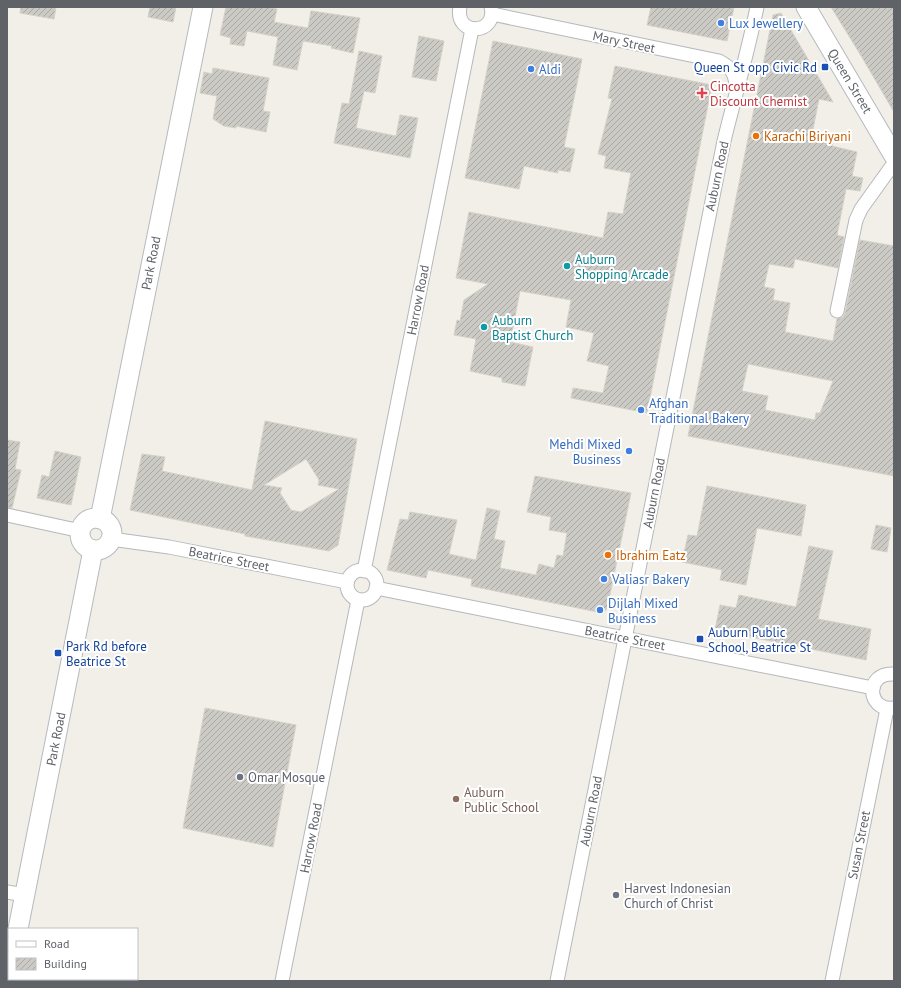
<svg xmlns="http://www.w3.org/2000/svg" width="901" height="988" font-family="'PT Sans',sans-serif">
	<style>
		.building { fill: url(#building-hatch); stroke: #d6d1c6; fill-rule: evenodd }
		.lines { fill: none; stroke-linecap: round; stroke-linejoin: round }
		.street-casing { stroke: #b5b8bc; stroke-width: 15 }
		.secondary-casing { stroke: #b6babf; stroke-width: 21 }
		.street { stroke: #fff; stroke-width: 13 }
		.secondary { stroke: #fff; stroke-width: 19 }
		.shop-dot { fill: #3f7fe0; stroke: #fff; stroke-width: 1.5 }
		.transit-dot { fill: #1a4fb4; stroke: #fff; stroke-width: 1.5 }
		.health-dot { fill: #e0444e; stroke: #fff; stroke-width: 1.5 }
		.food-dot { fill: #e8710a; stroke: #fff; stroke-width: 1.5 }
		.culture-dot { fill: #0f9aa8; stroke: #fff; stroke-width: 1.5 }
		.worship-dot { fill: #6b7280; stroke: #fff; stroke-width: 1.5 }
		.education-dot { fill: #8d6e63; stroke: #fff; stroke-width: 1.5 }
		.labels { text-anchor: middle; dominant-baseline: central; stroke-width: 4; stroke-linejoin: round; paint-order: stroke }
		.shop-label { font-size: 13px; fill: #366cbe; stroke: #fff; text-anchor: start }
		.street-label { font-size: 13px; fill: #5f6368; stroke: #fff }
		.transit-label { font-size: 13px; fill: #164399; stroke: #fff; text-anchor: start }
		.health-label { font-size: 13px; fill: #be3a42; stroke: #fff; text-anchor: start }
		.food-label { font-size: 13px; fill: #c56008; stroke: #fff; text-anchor: start }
		.culture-label { font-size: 13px; fill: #0d838f; stroke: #fff; text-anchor: start }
		.worship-label { font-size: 13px; fill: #5b616d; stroke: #fff; text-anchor: start }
		.education-label { font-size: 13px; fill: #785e54; stroke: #fff; text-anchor: start }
	</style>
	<defs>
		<pattern id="building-hatch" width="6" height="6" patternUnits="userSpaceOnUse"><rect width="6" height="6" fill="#cccac5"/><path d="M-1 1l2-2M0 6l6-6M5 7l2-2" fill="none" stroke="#a9a8a4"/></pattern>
	</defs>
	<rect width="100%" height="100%" fill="#f1efe8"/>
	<!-- building -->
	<g class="building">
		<path d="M21,7H56L54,19L20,13Z"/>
		<path d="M150,7H176L173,22L148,17Z"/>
		<path d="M226,7H266L277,9L274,22L308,28L311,11L360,18L353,53L331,48L332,46L303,41L297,70L273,65L278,37L247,31L244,46L230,44L231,38L220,35Z"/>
		<path d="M651,7H734L727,41L647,25Z"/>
		<path d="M831,7H894V112L860,54Z"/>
		<path d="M781,13L833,102L819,99L811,139L833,143L832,146L857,152L852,176L863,178L860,191L846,189L837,235L844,237L838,268L795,259L793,268L769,264L764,287L775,289L773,300L790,303L785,332L833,341L837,319L843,317L845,313L860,240L894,246V476L688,436L773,15ZM748,364L833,381L820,413H816L815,420L765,410L768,396L742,391Z"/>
		<path d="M419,36L444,41L436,81L412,77Z"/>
		<path d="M493,41L582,59L564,147L575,149L570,172L558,170V173L524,166L519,189L465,178Z"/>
		<path d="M359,51L382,56L375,93L364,91L356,128L396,136L400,115L418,118L410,158L334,143L342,103L349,104Z"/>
		<path d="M615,66L712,85L647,413L571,398L573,388L603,393L609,366L587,361L594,333L566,327L571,300L520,291L510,342L533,347L525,386L502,382V378L470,371L476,339L454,335L457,320L460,321L464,300L488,284L456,278L469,212L603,238L608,212L623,214L631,173L604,168L606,156L598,154L612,99L608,98Z"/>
		<path d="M213,68L269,78L263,111L270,112L266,132L236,126V128L224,126L213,119L217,96L200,93L204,72L212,74Z"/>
		<path d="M265,421L357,439L338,545L329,551L245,536V534L130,510L142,454L165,457L162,471L252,490ZM306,459L319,480L318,485L339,489L301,512L291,510L280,493L282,488L264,485Z"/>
		<path d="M7,440L20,442L15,469L21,470L12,508L7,507Z"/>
		<path d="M55,451L81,457L71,505L37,498L42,475L49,477Z"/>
		<path d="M535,476L631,493L607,609L602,613L471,586L472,579L428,570L426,578L387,570L400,519L408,520L410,512L457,520L449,554L476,560L487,508L500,511L494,539L505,541L500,568L536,575L539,564L554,568L557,555L563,556L567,533L549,530L551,517L527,512Z"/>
		<path d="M707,486L806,505L801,536L757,528L746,585L720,580L722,570L682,562L688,535L697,536Z"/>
		<path d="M876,525L891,528L887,552L871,549Z"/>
		<path d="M809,546L833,551L818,619L871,629L866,660L715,630L720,605L736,608L739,595L796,607Z"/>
		<path d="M205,708L296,725L273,847L183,828Z"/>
	</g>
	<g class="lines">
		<defs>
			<g id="street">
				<path d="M460,7C454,37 498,35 491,7"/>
				<path d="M492,14L719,61C732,68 736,74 736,89"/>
				<path d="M837,311L856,220L861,209L894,163"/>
				<path d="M7,515L81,531"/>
				<path d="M111,539L169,547L347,582"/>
				<circle cx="362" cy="585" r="15"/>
				<path d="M364,571L472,29"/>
				<path d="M376,588L873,688"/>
				<path d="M894,674C864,672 867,712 894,708"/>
				<path d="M7,892L25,895"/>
				<path d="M282,981L358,600"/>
				<path d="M557,981L724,141C735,96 748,52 757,7"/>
				<path d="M832,981L887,709"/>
			</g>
			<g id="secondary">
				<path d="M806,7L894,156"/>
				<circle cx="96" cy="534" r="16"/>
				<path d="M100,519L203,7"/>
				<path d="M18,929L93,550"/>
				<path d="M7,981L9,972"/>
			</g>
		</defs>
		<!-- street casing -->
		<use href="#street" class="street-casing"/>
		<!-- secondary casing -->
		<use href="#secondary" class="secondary-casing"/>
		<!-- street -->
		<use href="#street" class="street"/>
		<!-- secondary -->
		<use href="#secondary" class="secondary"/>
	</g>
	<!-- markers -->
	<g class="shop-dot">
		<circle cx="721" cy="23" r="4"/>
		<circle cx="531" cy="69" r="4"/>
		<circle cx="641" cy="410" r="4"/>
		<circle cx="629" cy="451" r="4"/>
		<circle cx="604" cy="579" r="4"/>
		<circle cx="600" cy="610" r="4"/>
	</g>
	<g class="transit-dot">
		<rect x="821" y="63" width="8" height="8" rx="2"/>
		<rect x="696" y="635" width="8" height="8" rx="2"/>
		<rect x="54" y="649" width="8" height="8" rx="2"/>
	</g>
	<path class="health-dot" d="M700 87h4v4h4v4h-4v4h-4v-4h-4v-4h4z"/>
	<g class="food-dot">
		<circle cx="756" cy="136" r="4"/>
		<circle cx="608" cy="555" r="4"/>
	</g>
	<g class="culture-dot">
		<circle cx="567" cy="266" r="4"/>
		<circle cx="484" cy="327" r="4"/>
	</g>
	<g class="worship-dot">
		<circle cx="240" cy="777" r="4"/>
		<circle cx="616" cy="895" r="4"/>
	</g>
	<circle class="education-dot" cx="456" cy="799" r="4"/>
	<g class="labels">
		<!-- shop labels -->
		<g class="shop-label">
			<text x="729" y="23">Lux Jewellery</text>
			<text x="539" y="69">Aldi</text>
			<text x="649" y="403">Afghan<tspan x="649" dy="15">Traditional Bakery</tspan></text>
			<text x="621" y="444" text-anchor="end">Mehdi Mixed<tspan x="621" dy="15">Business</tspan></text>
			<text x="612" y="579">Valiasr Bakery</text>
			<text x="608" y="603">Dijlah Mixed<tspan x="608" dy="15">Business</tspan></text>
		</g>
		<!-- street labels -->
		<g class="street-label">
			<text transform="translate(624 42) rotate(12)">Mary Street</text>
			<text transform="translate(850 81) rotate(59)">Queen Street</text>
			<text transform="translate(717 176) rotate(-78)">Auburn Road</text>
			<text transform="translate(151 263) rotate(-79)">Park Road</text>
			<text transform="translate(418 300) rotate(-79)">Harrow Road</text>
			<text transform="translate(654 493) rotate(-79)">Auburn Road</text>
			<text transform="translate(229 559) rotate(11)">Beatrice Street</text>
			<text transform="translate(625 638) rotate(11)">Beatrice Street</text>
			<text transform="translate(56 739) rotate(-79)">Park Road</text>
			<text transform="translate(591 811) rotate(-79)">Auburn Road</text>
			<text transform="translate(311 838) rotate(-79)">Harrow Road</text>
			<text transform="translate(859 845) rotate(-79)">Susan Street</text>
		</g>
		<!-- transit labels -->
		<g class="transit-label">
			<text x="817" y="67" text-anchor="end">Queen St opp Civic Rd</text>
			<text x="708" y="632">Auburn Public<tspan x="708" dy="15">School, Beatrice St</tspan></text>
			<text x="66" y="646">Park Rd before<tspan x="66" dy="15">Beatrice St</tspan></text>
		</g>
		<!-- health labels -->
		<g class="health-label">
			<text x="710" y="86">Cincotta<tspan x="710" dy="15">Discount Chemist</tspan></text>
		</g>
		<!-- food labels -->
		<g class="food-label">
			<text x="764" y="136">Karachi Biriyani</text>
			<text x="616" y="555">Ibrahim Eatz</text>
		</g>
		<!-- culture labels -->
		<g class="culture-label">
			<text x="575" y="259">Auburn<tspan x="575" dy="15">Shopping Arcade</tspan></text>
			<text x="492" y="320">Auburn<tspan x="492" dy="15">Baptist Church</tspan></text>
		</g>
		<!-- worship labels -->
		<g class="worship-label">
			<text x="248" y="777">Omar Mosque</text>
			<text x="624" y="888">Harvest Indonesian<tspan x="624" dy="15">Church of Christ</tspan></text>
		</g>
		<!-- education labels -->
		<g class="education-label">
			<text x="464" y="792">Auburn<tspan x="464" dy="15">Public School</tspan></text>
		</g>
	</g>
	<!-- border -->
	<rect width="901" height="988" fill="none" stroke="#5f6368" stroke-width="16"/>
	<!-- legend -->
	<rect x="8" y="928" width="130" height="52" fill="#ffffff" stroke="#bfc1c3"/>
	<rect x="16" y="941" width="20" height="6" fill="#ffffff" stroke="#bfc1c3"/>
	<text x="44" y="948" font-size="12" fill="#5f6368">Road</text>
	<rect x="16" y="958" width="20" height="12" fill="url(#building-hatch)" stroke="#bfc1c3"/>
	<text x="44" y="968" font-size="12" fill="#5f6368">Building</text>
</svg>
